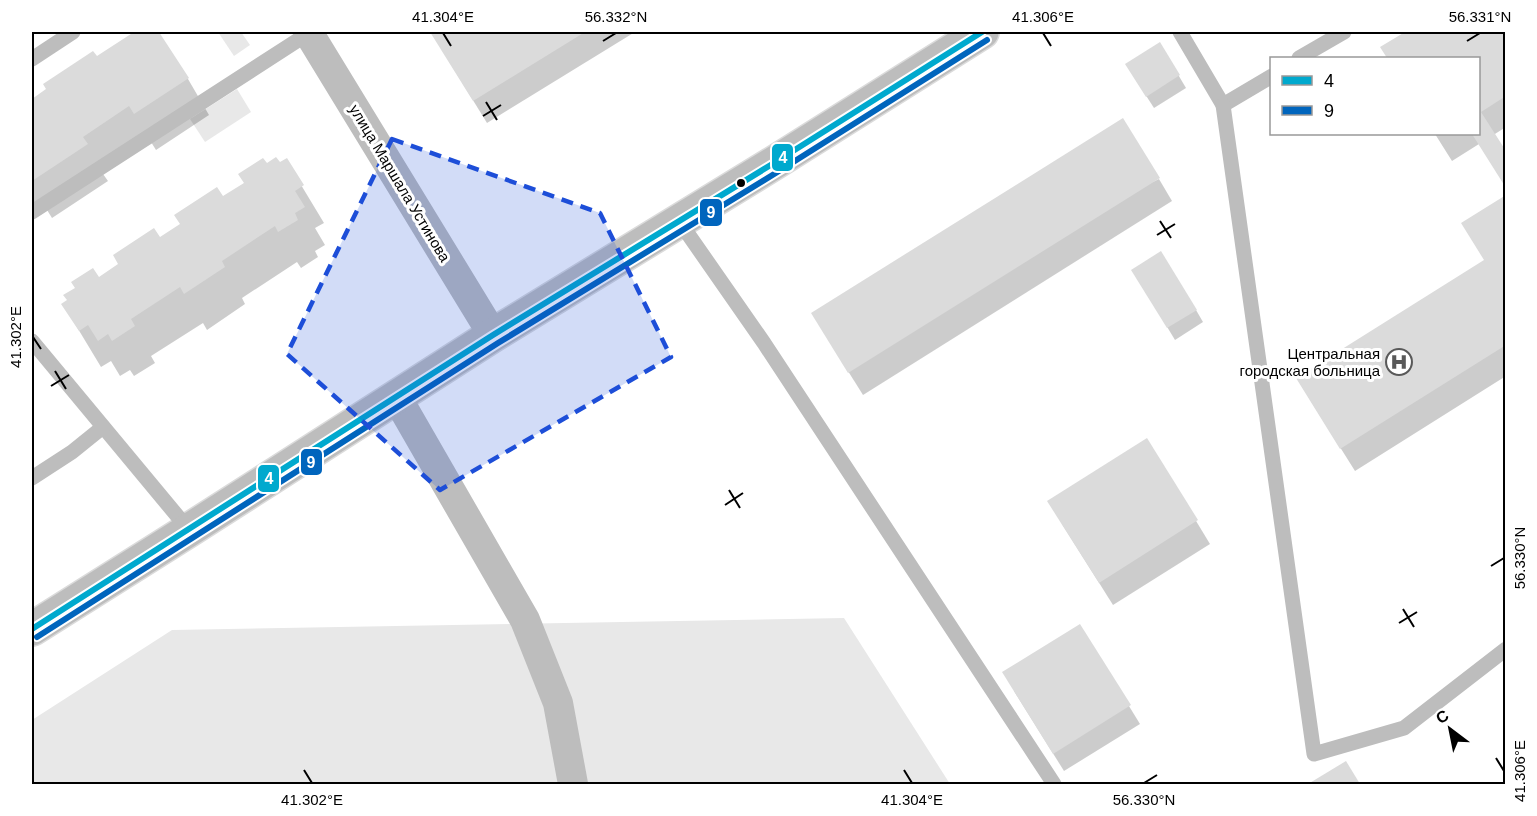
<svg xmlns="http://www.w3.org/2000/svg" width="1537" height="816" font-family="Arial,sans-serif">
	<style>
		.green { fill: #e8e8e8 }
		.shadow { fill: #0003 }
		.building { fill: #dbdbdb }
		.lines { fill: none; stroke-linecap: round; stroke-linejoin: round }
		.primary-casing { stroke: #dbdbdb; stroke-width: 36 }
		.service { stroke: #bdbdbd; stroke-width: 15 }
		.minor { stroke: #bdbdbd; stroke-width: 30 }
		.primary { stroke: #bdbdbd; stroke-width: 33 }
		.bus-1-casing { stroke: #fff; stroke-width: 10 }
		.bus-2-casing { stroke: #fff; stroke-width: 10 }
		.bus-1 { stroke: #00a9ce; stroke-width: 6 }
		.bus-2 { stroke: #0065bd; stroke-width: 6 }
		.marked { fill: #1d4ed8; fill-opacity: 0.2; stroke: #1d4ed8; stroke-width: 4.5; stroke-dasharray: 12 8; stroke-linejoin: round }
		.ticks { fill: none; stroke: #000; stroke-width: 2 }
		.bus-dot { fill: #000; stroke: #fff; stroke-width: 2 }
		.labels { text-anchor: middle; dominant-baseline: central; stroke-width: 6; stroke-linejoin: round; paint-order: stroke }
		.street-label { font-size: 15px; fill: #000; stroke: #fff }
		.poi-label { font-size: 15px; fill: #000; stroke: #fff; text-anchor: end }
		.line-badge { stroke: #fff; stroke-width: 2 }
		.badge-label { font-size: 16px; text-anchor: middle; font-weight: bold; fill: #fff }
		.neatline { fill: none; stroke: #000; stroke-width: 2 }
		.ticks-label { font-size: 15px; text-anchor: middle; fill: #000 }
	</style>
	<rect width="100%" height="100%" fill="#fff"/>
	<!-- green -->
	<g class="green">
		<path d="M218,32H241L250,45L234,56Z"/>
		<path d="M237,89L251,112L205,142L190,119Z"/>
		<path d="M844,618L950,784H32V720L172,630Z"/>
	</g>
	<!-- shadow -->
	<g class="shadow">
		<path d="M137,32H157L188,79L209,115L156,150L151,142L103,174L108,181L52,218L42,202L36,206L32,199V100Z"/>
		<path d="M431,32H635L487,123Z"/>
		<path d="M1408,32H1506V127L1452,161L1435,134H1478V58H1388L1382,47Z"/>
		<path d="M1160,44L1186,88L1154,108L1134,77Z"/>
		<path d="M286,160L324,223L315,228L325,245L315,251L318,257L301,268L297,262L242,298L245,304L207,330L203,323L151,356L155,363L134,376L130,370L120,376L111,361L101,367L63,304L98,279L245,183L266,165L279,164Z"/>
		<path d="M1159,179L1172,201L863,395L826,336Z"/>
		<path d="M1506,197V376L1355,471L1311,401L1485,261Z"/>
		<path d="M1140,282L1196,310L1203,322L1175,340Z"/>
		<path d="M1147,440L1210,544L1113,605L1062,524Z"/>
		<path d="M1080,626L1140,724L1064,771L1014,691Z"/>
		<path d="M1345,763L1358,784H1311Z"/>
	</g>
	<!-- building -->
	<g class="building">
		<path d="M134,32H159L189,78L134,114L129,106L83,137L88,144L32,181V99L46,89L43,84L93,51L97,56Z"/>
		<path d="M430,32H585L473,101Z"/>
		<path d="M1405,32H1506V96L1481,112L1506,151V188L1472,134H1478V58H1387L1380,47Z"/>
		<path d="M1160,42L1180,75L1146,97L1125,64Z"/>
		<path d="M1123,118L1160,178L848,373L811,313Z"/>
		<path d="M276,157L280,162L287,158L304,185L295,191L305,207L295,213L298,220L278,232L275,226L222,261L225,267L184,294L180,287L131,319L135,326L112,341L108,334L98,341L88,325L79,331L61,304L67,300L63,295L75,288L71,282L93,268L99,277L118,264L113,255L154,228L160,237L180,224L174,215L217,187L223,196L244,183L238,174L263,158L267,163Z"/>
		<path d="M1506,195V345L1340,449L1296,378L1484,260L1461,223Z"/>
		<path d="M1161,251L1197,310L1167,328L1131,270Z"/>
		<path d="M1147,438L1198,520L1099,583L1047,501Z"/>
		<path d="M1080,624L1131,705L1053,754L1002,672Z"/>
		<path d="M1346,761L1360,784H1308Z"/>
	</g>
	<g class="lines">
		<defs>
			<path id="primary" d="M32,629L189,530L493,335L774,163L982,32"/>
		</defs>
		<!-- primary casing -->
		<use href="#primary" class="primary-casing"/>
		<!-- service -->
		<g class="service">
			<path d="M1180,32L1223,105L1272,76"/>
			<path d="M1299,58L1344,32"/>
			<path d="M32,59L73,32"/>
			<path d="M1223,105L1314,754L1404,728L1506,649"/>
			<path d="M32,212L309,33"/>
			<path d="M679,221L764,343L1054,784"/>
			<path d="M32,341L189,530"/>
			<path d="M32,478L72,452L103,427"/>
		</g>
		<!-- minor -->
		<g class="minor">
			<path d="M308,32L493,335"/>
			<path d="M396,396L525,620L558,703L573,784"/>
		</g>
		<!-- primary -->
		<use href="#primary" class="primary"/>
		<defs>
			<path id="bus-1" d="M32,629L493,335L774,163L982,32"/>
			<path id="bus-2" d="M37,637L498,343L779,171L987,40"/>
		</defs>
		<!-- bus-1 casing -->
		<use href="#bus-1" class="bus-1-casing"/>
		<!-- bus-2 casing -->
		<use href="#bus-2" class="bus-2-casing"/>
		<!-- bus-1 -->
		<use href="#bus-1" class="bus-1"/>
		<!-- bus-2 -->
		<use href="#bus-2" class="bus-2"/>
	</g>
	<!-- marked area -->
	<path class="marked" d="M392,139L600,213L671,357L440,490L287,354Z"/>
	<!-- ticks -->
	<path class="ticks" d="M443,33L451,46M1043,33L1051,46M603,41L616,33M1467,41L1480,33M486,102L497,120M483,116L501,105M1160,221L1171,238M1157,235L1175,224M33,337L41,349M55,371L66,389M51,386L69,375M729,490L740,508M725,505L743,493M1491,566L1504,558M1403,609L1414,627M1399,623L1417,612M1496,758L1504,771M304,770L312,783M904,770L912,783M1144,783L1157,775"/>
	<!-- icons -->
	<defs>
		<symbol id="hospital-ring" viewBox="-11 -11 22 22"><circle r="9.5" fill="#fff" stroke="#595959" stroke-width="1.5"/><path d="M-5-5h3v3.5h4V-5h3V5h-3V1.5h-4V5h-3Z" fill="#595959"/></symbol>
	</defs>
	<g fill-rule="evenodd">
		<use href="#hospital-ring" x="1384" y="347" width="30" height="30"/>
	</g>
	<!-- markers -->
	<circle class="bus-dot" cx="741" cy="183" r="5"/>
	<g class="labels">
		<!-- street labels -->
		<g class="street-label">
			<text transform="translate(400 183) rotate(59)">улица Маршала Устинова</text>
		</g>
		<!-- poi labels -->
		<g class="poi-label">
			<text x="1380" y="353">Центральная<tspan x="1380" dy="17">городская больница</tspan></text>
		</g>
	</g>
	<g class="line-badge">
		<rect x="771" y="143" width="23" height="29" rx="6" fill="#00a9ce"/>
		<rect x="699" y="198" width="24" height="29" rx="6" fill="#0065bd"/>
		<rect x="300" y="448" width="23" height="28" rx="6" fill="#0065bd"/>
		<rect x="257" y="464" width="23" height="29" rx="6" fill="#00a9ce"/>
	</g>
	<g class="badge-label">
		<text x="783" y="163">4</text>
		<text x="711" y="218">9</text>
		<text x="311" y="468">9</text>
		<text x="269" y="484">4</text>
	</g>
	<!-- border -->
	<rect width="1537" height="816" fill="none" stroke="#ffffff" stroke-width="66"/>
	<!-- legend -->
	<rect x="1270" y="57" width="210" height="78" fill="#ffffff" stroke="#999999" stroke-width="1.5"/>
	<rect x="1282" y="76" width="30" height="9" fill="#00a9ce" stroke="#999999" stroke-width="1.5"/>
	<text x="1324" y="87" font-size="18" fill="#000000">4</text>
	<rect x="1282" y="106" width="30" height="9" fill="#0065bd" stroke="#999999" stroke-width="1.5"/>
	<text x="1324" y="117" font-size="18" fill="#000000">9</text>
	<!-- north arrow -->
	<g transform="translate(1450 729) rotate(328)" stroke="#ffffff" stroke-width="4.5" paint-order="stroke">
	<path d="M0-4.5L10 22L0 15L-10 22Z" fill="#000000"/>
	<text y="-9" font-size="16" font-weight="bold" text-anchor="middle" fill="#000000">С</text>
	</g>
	<rect x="33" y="33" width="1471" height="750" class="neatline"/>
	<g class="ticks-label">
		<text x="443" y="22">41.304°E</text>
		<text x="616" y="22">56.332°N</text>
		<text x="1043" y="22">41.306°E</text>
		<text x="1480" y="22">56.331°N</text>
		<text transform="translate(16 337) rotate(-90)" y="5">41.302°E</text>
		<text transform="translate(1520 558) rotate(-90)" y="5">56.330°N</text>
		<text transform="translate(1520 771) rotate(-90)" y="5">41.306°E</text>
		<text x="312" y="805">41.302°E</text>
		<text x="912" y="805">41.304°E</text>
		<text x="1144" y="805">56.330°N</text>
	</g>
</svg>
